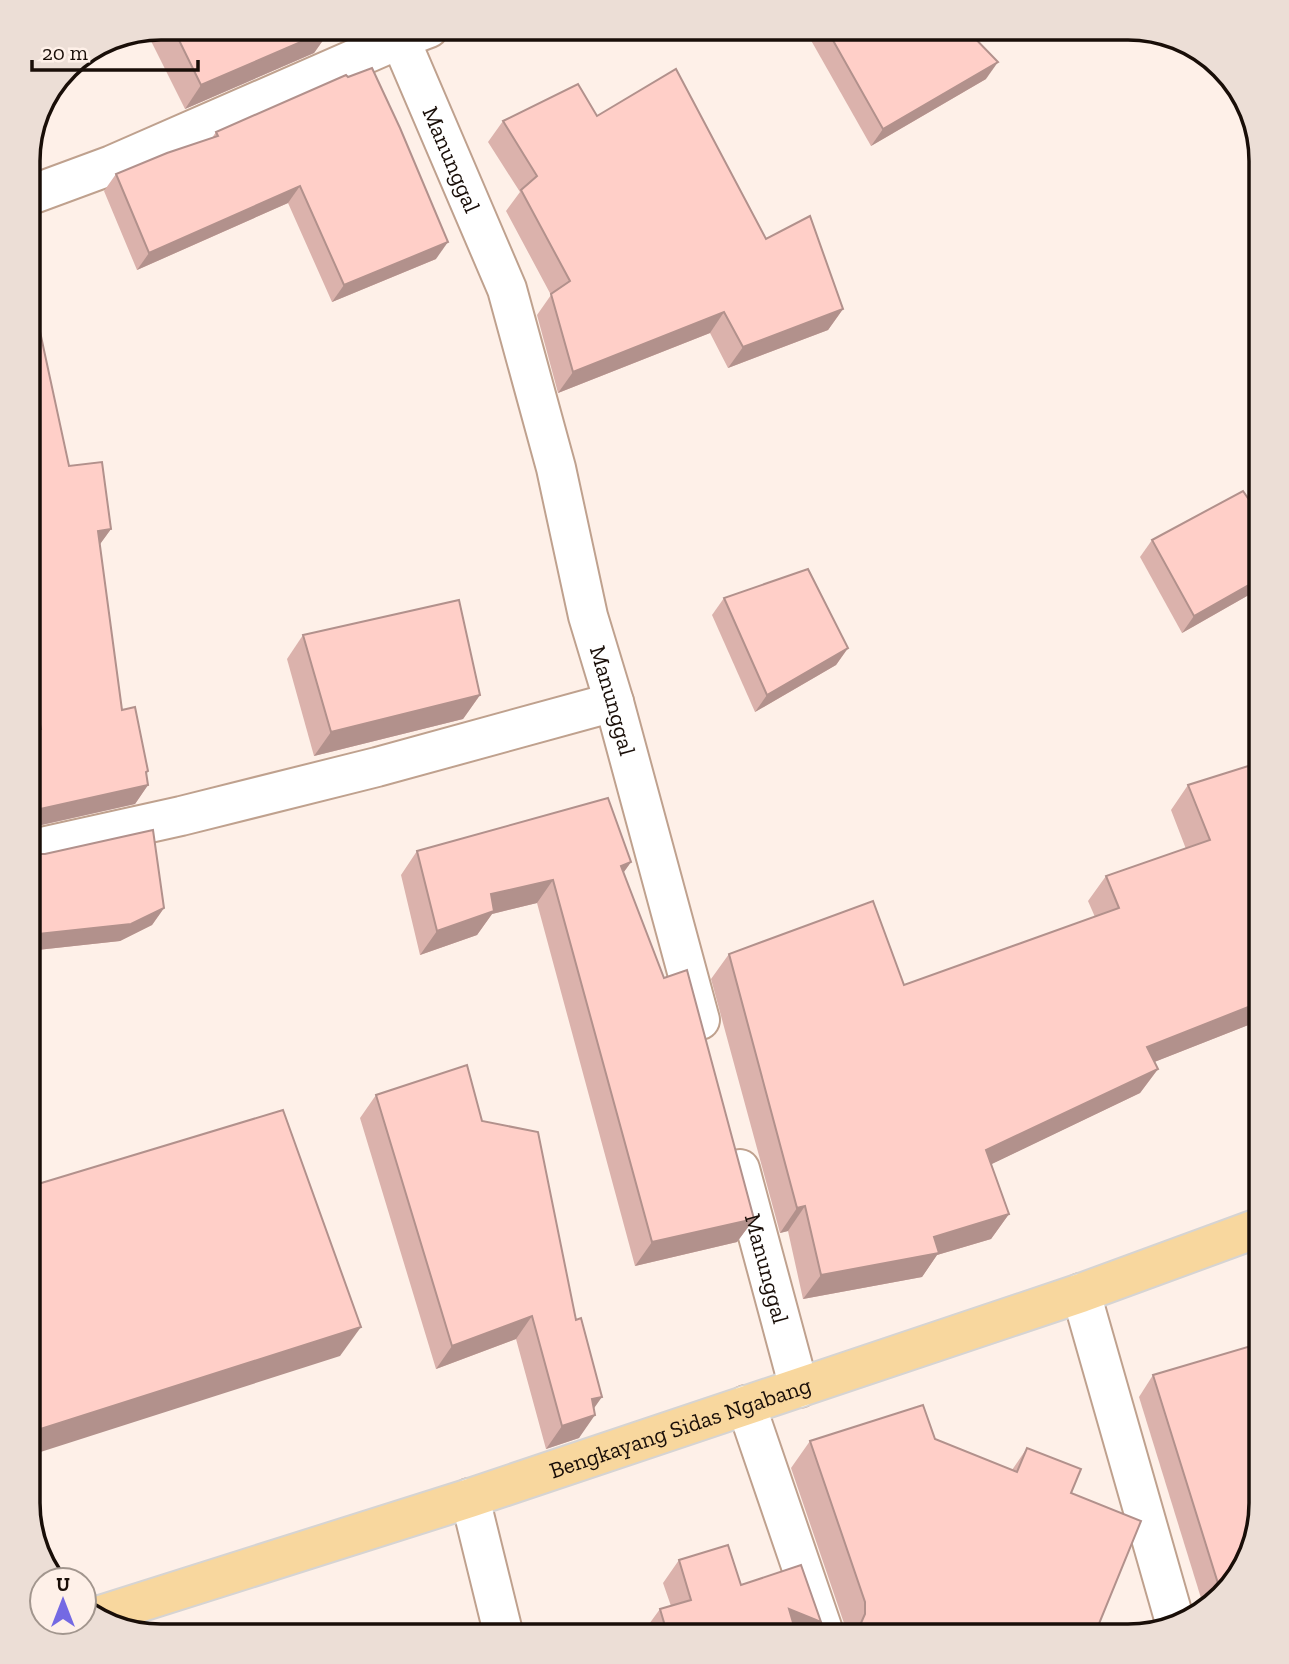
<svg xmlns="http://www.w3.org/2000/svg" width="1289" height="1664" font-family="'Zilla Slab',serif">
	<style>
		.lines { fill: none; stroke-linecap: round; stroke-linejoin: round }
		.minor-casing { stroke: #bfa18e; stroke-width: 42 }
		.trunk-casing { stroke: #d6d4d3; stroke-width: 42 }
		.minor { stroke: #fff; stroke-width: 38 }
		.trunk { stroke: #f8d79e; stroke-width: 38 }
		.wall { fill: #dbb2ac }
		.shaded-wall { fill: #b2918c }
		.building { fill: #ffcfc8; stroke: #b2918c; stroke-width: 2 }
		.labels { text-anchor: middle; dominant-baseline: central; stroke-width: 7; stroke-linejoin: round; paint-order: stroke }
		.street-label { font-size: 23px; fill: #190e08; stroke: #fef0e8 }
		.rim { fill: none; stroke: #190e08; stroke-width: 3.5 }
	</style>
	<rect width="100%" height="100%" fill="#fef0e8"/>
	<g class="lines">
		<defs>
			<g id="minor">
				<path id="s1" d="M393,28L400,39L507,289L556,468L588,616L614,702L700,1020"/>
				<path d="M28,196L112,165L400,39L429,28"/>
				<path d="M28,850L181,816L377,767L614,702"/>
				<path id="s2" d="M740,1169L799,1388"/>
				<path d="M1081,1293L1175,1622"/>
				<path d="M746,1405L825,1636"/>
				<path d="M470,1498L504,1636"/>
			</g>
			<g id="trunk">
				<path id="s3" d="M94,1617L470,1498L1081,1293L1261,1227"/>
			</g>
		</defs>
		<!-- minor casing -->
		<use href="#minor" class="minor-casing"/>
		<!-- trunk casing -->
		<use href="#trunk" class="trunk-casing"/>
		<!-- minor -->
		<use href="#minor" class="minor"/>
		<!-- trunk -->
		<use href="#trunk" class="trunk"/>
	</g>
	<!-- wall -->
	<g class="wall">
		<path d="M161,28H330L331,29L314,53L185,109L147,33Z"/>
		<path d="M804,28H965L986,79L871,146Z"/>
		<path d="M597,116L766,239L843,309L828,330L728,368L710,333L558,393L537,315L551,295L506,211L520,192L488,142L503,121Z"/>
		<path d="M216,132L436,259L332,302L288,203L137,270L104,191L116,174L212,138Z"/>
		<path d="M28,328L69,466L111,529L99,545L122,710L146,774L148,785L135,804L28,828Z"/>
		<path d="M1261,517V588L1182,633L1140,557L1152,540Z"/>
		<path d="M724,598L848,648L836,665L755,712L712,615Z"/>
		<path d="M303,635L480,695L463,719L314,756L287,659Z"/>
		<path d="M1261,762V1034L1256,1022L1154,1062L1158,1069L1140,1093L991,1164L1009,1214L991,1239L937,1255L922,1277L803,1299L788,1231L780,1233L711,979L729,954L904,985L1095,917L1088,901L1106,876L1186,849L1171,810L1188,785Z"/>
		<path d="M28,850L33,854L164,908L152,925L120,941L28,951Z"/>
		<path d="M417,851L631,862L623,873L754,1219L737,1242L635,1266L537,903L492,914L477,935L420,955L401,875Z"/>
		<path d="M376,1095L482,1121L594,1408L579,1438L546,1449L516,1339L436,1369L360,1118Z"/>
		<path d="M1153,1375L1243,1569L1205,1611L1139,1397Z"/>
		<path d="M935,1439L1012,1470L1027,1448L1071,1493L1094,1636H846V1629L791,1468L810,1441Z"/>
		<path d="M679,1560L741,1585L811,1636H646L644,1631L660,1609L671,1606L663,1583Z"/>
	</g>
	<!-- shaded-wall -->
	<g class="shaded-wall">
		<path d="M331,29L314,53L185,109L201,85Z"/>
		<path d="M998,62L986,79L871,146L883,129Z"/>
		<path d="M300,186L288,203L137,270L149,253Z"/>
		<path d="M448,242L436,259L332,302L344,285Z"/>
		<path d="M843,309L828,330L728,368L743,347Z"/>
		<path d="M724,312L710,333L558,393L573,372Z"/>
		<path d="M111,529L98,547V531Z"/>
		<path d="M1261,578V588L1182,633L1194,616Z"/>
		<path d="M848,648L836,665L755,712L767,695Z"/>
		<path d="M480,695L463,719L314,756L331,732Z"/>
		<path d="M148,771L136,788L148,785L135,804L28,828V815L36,810Z"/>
		<path d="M631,862L614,886L621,866Z"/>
		<path d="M553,880L537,903L492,914L477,935L420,955L437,931L491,894Z"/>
		<path d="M164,908L152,925L120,941L28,951V948L38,934Z"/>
		<path d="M1261,1002V1015L1256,1022L1129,1072L1147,1047Z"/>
		<path d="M1158,1069L1140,1093L969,1175L986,1150Z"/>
		<path d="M805,1206L788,1231L780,1233L797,1208Z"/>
		<path d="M1009,1214L991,1239L937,1255L922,1277L803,1299L821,1275L934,1237Z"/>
		<path d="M754,1219L737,1242L635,1266L652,1242Z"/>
		<path d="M532,1316L516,1339L436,1369L452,1346Z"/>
		<path d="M361,1327L340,1356L28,1456V1433Z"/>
		<path d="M602,1397L587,1418L595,1415L579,1438L546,1449L562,1426L592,1399Z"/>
		<path d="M789,1609L821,1622L811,1636H784Z"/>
		<path d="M853,1629L871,1636H848Z"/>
	</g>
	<!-- building -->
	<g class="building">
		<path d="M173,28H330L331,29L201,85Z"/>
		<path d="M826,28H965L998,62L883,129Z"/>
		<path d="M372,68L400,128L448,242L344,285L300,186L149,253L116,174L167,153L218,136L216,132L346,75L348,77Z"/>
		<path d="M676,69L766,239L810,216L843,309L743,347L724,312L573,372L551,294L570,281L521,190L537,176L503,121L578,84L597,116Z"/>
		<path d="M39,327L69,466L102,462L111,529L98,531L122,710L135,707L148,771L146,772L148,785L36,810L28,815V733L41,729L28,666V328Z"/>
		<path d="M1243,491L1261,517V578L1194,616L1152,540Z"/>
		<path d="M808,569L848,648L767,695L724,598Z"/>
		<path d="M459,600L480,695L331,732L303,635Z"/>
		<path d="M1261,762V1002L1147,1047L1158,1069L986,1150L1009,1214L934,1237L939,1253L821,1275L805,1206L797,1208L729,954L873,901L904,985L1119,908L1106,876L1210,840L1188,785Z"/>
		<path d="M608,798L631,862L621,866L664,978L687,970L754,1219L652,1242L553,880L491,894L494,911L437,931L417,851Z"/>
		<path d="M153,830L164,908L131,924L38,934L28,877V850L33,854H45Z"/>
		<path d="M467,1065L482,1121L538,1132L576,1320L581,1318L602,1397L592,1399L595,1415L562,1426L532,1316L452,1346L376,1095Z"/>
		<path d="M283,1110L361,1327L28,1433V1187Z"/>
		<path d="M1261,1343V1503L1243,1569L1221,1593L1153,1375Z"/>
		<path d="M923,1405L935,1439L1017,1472L1027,1448L1081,1469L1071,1493L1141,1521L1094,1636H871L853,1629L861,1623L865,1614V1602L810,1441Z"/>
		<path d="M728,1545L741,1585L801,1565L821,1622L789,1609L797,1636H668L660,1609L691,1600L679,1560Z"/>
		<path d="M483,1629L485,1636H459Z"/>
	</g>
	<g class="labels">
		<!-- street labels -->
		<g class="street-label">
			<text stroke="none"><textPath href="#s1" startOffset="144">Manunggal</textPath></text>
			<text stroke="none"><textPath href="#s1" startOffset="710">Manunggal</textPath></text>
			<text stroke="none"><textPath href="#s2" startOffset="103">Manunggal</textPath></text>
			<text stroke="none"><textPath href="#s3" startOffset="616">Bengkayang Sidas Ngabang</textPath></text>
		</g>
	</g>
	<!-- crop -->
	<path d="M0 0H1289V1664H0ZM161 40H1128A121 121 0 0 1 1249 161V1503A121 121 0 0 1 1128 1624H161A121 121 0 0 1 40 1503V161A121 121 0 0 1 161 40Z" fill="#ecded6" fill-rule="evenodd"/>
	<path class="rim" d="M161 40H1128A121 121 0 0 1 1249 161V1503A121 121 0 0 1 1128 1624H161A121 121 0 0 1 40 1503V161A121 121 0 0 1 161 40Z"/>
	<!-- north arrow -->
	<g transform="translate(63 1601)"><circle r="33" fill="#fef0e8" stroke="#a2968e" stroke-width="2"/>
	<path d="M0-5L12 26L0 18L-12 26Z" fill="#7469e3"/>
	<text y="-10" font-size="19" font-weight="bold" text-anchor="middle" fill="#190e08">U</text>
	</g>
	<!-- scale -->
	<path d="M32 60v10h166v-10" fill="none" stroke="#190e08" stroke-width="3.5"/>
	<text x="42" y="60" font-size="21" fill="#190e08" stroke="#fef0e8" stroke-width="5" paint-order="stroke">20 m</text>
</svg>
